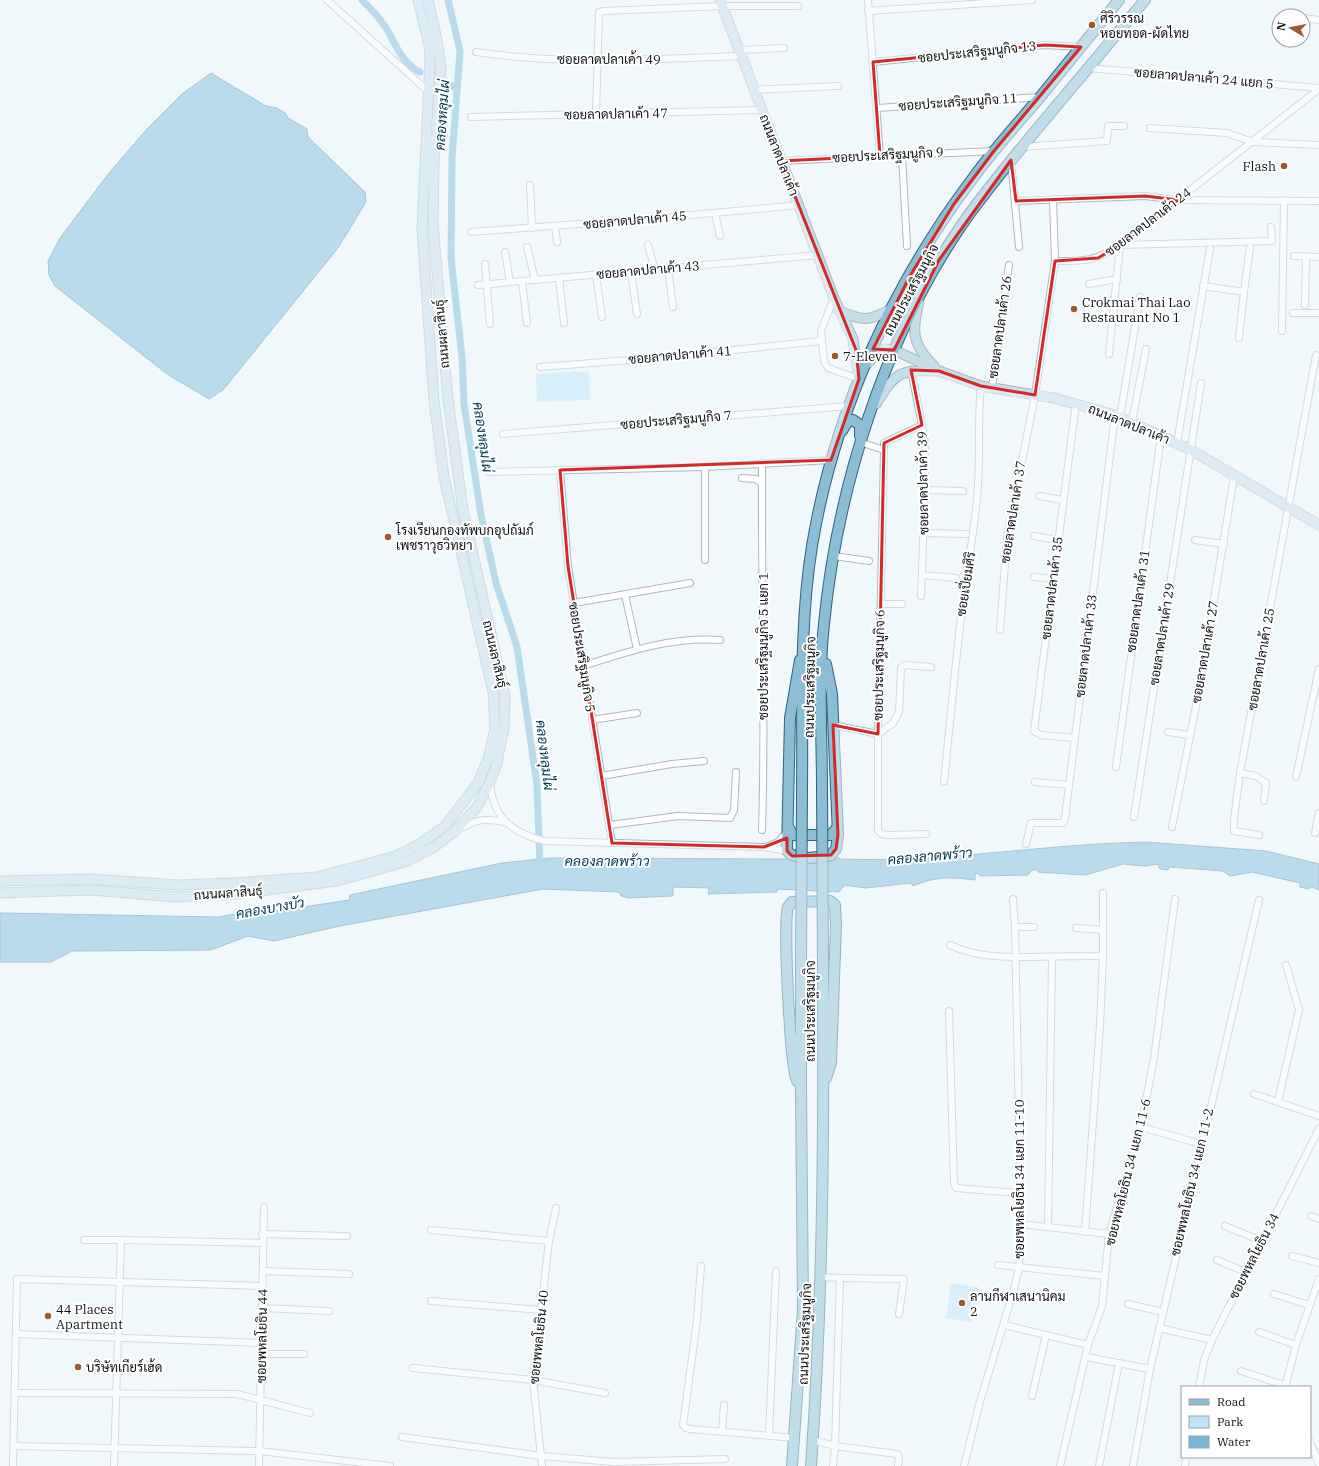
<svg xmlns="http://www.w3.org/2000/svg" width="1319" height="1466" font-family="'IBM Plex Serif',Sarabun,serif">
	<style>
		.green { fill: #bde6fd }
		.water { fill: #77b8da; stroke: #58869f }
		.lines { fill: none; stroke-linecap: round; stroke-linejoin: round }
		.canal { stroke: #77b8da; stroke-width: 7 }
		.street-casing { stroke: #b0b7bb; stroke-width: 8 }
		.secondary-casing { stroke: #b0b7bb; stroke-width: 11 }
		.primary-casing { stroke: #2d657f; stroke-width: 12 }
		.street { stroke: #fff; stroke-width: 6 }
		.secondary { stroke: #c5deea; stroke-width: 9 }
		.primary { stroke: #8bbdd4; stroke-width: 10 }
		.primary-bridge-casing { stroke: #2d657f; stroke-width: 12; stroke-linecap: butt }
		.primary-bridge { stroke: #8bbdd4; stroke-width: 10 }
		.marked { fill: none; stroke: #d62828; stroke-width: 3; stroke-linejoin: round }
		.poi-dot { fill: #9e5a2d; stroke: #fff; stroke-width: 1.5 }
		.labels { text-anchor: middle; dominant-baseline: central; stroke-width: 4; stroke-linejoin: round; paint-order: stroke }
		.poi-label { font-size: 13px; fill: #101214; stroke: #fff; text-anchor: start }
		.street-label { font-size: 13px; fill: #101214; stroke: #fff }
		.water-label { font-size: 14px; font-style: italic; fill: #003a51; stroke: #fff }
	</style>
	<rect width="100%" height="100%" fill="#f1f8fc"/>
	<!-- green -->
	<g class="green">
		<path d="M589,371L590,400L537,402L536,374Z"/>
		<path d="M951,1283L979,1287L972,1322L946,1318Z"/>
	</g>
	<!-- water -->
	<g class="water">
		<path d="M211,73L266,106L277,108L285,113L288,118L307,129L308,137L365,192L366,202L338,248L223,390L209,399L167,374L55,286L49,275L48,261L60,238L109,173L147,129L182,94Z"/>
		<path d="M1146,842L1266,851L1319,864V890L1312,887L1308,889L1300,887V883L1252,872L1230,876L1223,871L1169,867L1168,870L1160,869L1158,864L1145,866L1123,864L1085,875L1038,872V870H1032L1028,875L980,876V874L975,873V880C950,877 937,876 913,886L911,883L865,888L845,885L839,892L777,889V892L708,894L709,888L673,887V896L628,898L621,896L619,892L543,889L340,926L274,941L248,936L211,950L72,951L51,962H0V913L219,917L239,913L258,914L349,900L350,895L502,863L549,858L780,859L838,858L840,859C942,863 1043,844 1146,842Z"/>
	</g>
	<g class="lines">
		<!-- canal -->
		<g class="canal">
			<path d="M362,0C370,8 380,18 386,28C395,43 403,65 420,72"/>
			<path d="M448,0L460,51L452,158L451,258L462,357L464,404L481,515L496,583L517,647L537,785L540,868"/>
			<path d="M445,82L457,88"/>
		</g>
		<defs>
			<g id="street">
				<path d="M327,0L429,92"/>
				<path d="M868,0L880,156"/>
				<path d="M868,11L1032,0"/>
				<path d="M1303,18L1319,20"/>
				<path d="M739,50L784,48"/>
				<path d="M476,52C564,65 653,59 741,56"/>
				<path d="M873,62L1045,45L1081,47"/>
				<path d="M1089,68L1319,88"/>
				<path d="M754,90L838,86"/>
				<path d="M877,108L1040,97"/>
				<path d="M596,115L599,12L604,11L722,6H798"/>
				<path d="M471,117L762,110"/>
				<path d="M1150,128L1227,133L1253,142L1319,145"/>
				<path d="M1022,147L1107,141L1108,126H1124"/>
				<path d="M902,156L907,246"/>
				<path d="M1011,160L1019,247"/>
				<path d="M781,161L994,151"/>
				<path d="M530,185L532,228"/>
				<path d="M1053,199L1055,261"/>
				<path d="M1016,201L1145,196L1178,200L1319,201"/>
				<path d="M715,213L720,236"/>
				<path d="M555,226L557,242"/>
				<path d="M471,232L671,217L798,205"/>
				<path d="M648,245L655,270"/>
				<path d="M527,247L535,280"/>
				<path d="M505,252L510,282"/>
				<path d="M1294,256L1319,257"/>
				<path d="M485,264L490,324"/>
				<path d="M668,269L673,307"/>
				<path d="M631,272L637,314"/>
				<path d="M596,275L602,317"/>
				<path d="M559,278L564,323"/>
				<path d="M522,282L527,323"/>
				<path d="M1089,284L1117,279"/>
				<path d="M478,285L818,255"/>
				<path d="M1203,286L1244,292L1239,338"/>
				<path d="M1244,292L1250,247"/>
				<path d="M834,298L821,331L824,361L828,368L859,379"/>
				<path d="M1305,305L1306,257"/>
				<path d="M1293,313H1319"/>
				<path d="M1282,331L1284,200"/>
				<path d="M1109,354L1120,245L1272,241L1271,227"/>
				<path d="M540,367L656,358L821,341"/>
				<path d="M911,370L925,440V490L921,596"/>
				<path d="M992,388L1009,265"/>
				<path d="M1120,417L1140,297"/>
				<path d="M1132,422L1146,349"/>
				<path d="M503,434L848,406"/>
				<path d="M860,442L884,450L878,734V831L882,834L888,835L926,834"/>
				<path d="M1177,443L1210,249"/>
				<path d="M884,450V443L922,425"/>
				<path d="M762,463C761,585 766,707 762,830"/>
				<path d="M560,470L568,566L612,843"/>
				<path d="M489,472L705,467L831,460"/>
				<path d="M742,478L756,479L762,483"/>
				<path d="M925,490L963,491"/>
				<path d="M1039,496L1063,500"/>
				<path d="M924,533L966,534"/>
				<path d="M1034,536L1058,540"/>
				<path d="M1195,540L1224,544"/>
				<path d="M834,556L869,561"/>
				<path d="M705,560V467"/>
				<path d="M923,575L956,578"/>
				<path d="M1034,577L1053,579"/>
				<path d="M625,595L637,649"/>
				<path d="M574,603L690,583"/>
				<path d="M881,604H902"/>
				<path d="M1000,630L1007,537L1035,395L1055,261C1084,261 1094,262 1120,245L1319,89"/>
				<path d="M583,666C630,651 670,637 720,640"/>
				<path d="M592,720L637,713"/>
				<path d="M833,725L878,734L893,723L899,712L901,668L905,665L931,667"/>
				<path d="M1168,732L1190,735"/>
				<path d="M1074,738L1041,735L1034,731L1076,403"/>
				<path d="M1116,767L1161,436"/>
				<path d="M1240,773L1256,776L1266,783L1264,801"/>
				<path d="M601,776L672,764L704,761"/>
				<path d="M1296,777L1319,669"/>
				<path d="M944,781C950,723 955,666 962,609C966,572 974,535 977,498C981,461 977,424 981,386"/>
				<path d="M1035,782L1069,785"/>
				<path d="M490,783C493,818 512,833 545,841L764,847L787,851"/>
				<path d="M1134,817L1201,383"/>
				<path d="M610,825L678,816L730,818L734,810L736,772"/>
				<path d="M1172,827L1199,691L1234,477"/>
				<path d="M459,829C478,819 484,818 505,822"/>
				<path d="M1315,833L1319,813"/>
				<path d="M1259,835L1234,831C1232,826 1239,783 1240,773L1316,355"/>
				<path d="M1026,844L1031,823H1063L1065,818L1115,415"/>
				<path d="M766,847L778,842L787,832"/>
				<path d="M1013,899L1015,927"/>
				<path d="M1076,928L1103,930"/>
				<path d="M950,945C979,958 1003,957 1034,957C1057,956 1080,956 1103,956V893"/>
				<path d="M949,1011L954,1183L956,1188L1019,1193"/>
				<path d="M1254,1094L1319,1116"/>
				<path d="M1278,1101L1299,1010L1286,965"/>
				<path d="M1141,1127L1201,1144"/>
				<path d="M1311,1216L1319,1219"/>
				<path d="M1021,1224L1109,1234"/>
				<path d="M1225,1226L1262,1241"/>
				<path d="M1048,1227L1052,957"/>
				<path d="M431,1230L549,1241"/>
				<path d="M1085,1232L1100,1025L1103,956"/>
				<path d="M262,1234L347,1236"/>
				<path d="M84,1240H121"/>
				<path d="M1292,1256L1319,1263"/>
				<path d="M1217,1260L1246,1272"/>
				<path d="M998,1265L1105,1276"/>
				<path d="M701,1266L697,1320L683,1425L686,1428L690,1429L795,1438"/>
				<path d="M263,1271L349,1274"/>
				<path d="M820,1277L840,1278L835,1446L833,1466"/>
				<path d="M840,1278L904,1279L899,1314"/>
				<path d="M1274,1294L1309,1305"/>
				<path d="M431,1301L541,1310"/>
				<path d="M1128,1304L1163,1312"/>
				<path d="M263,1308L329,1311"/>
				<path d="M1004,1325L1088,1345"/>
				<path d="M1159,1328L1212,1340"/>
				<path d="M1259,1332L1296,1345"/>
				<path d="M16,1334L262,1343"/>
				<path d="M262,1354H304"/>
				<path d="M1086,1357L1150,1369"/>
				<path d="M413,1368L533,1380L605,1393"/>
				<path d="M1241,1371L1284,1385"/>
				<path d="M1199,1387L1204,1360L1212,1340L1319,1129"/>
				<path d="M1285,1387L1296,1345L1319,1279"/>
				<path d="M15,1393L237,1394L310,1413"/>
				<path d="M1032,1396L1046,1335"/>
				<path d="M722,1431L724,1405"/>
				<path d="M769,1435L776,1271"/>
				<path d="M402,1437L542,1456L614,1462L725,1459"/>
				<path d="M813,1440L835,1446L897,1454L899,1457L898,1466"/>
				<path d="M1310,1442L1319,1464"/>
				<path d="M14,1446L259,1451L390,1466"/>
				<path d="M13,1466L17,1279L262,1286"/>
				<path d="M114,1466L121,1240L263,1243"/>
				<path d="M259,1466L264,1207"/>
				<path d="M542,1466L533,1380L549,1241L556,1208"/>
				<path d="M964,1466L979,1405L1014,1289L1019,1268L1021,1224L1015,927H1034"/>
				<path d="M1060,1466L1088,1345L1102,1306L1109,1234L1141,1127L1154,1058L1175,899"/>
				<path d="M1099,1466L1119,1363"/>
				<path d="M1133,1466L1150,1369L1259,900"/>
				<path d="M1185,1466L1186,1457"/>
			</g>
			<g id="secondary">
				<path d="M720,0L834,298L853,339L859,379"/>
				<path d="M919,302C912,330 911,344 934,366"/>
				<path d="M839,311C864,321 869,322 893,308"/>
				<path d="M867,364L878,352L884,349L894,350L939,371L981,386L1054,398L1115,415L1191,450L1319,525"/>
				<path d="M876,404C896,372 899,370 936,371"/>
				<path d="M0,881L91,879L177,885L235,883L317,877L396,856L420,844L445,826L478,783L488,759L495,729L493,692L444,477L434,401L422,228L430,61L429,45L418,0"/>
				<path d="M0,893L91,890L175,897L237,894L337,881L408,861L434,847L454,832L477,807L490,782L496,767L504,728L505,695L463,510L448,399L433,224L434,161L441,67L437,40L428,0"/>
			</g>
			<g id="primary">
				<path d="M842,431L848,421L853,420L860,425V436"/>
				<path d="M800,660L790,718L787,851C797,862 818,857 831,855L836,849L838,835L832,694L826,664"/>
				<path d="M822,788C822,734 818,678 824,624C837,490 884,339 961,226C990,184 1024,145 1057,105C1087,70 1116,35 1145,0"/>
				<path d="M802,789C803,708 799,626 812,546C834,413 892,285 973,178C994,149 1018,123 1041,96C1067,64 1093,32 1119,0"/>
				<path d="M788,827L793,835H831L837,828"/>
				<path d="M797,1081C790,1067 783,922 788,907C789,906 791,903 792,902L830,901L835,905L836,925L831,1063L826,1078"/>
				<path d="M792,1466L803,1309L801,1090V960"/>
				<path d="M811,1466C823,1298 824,1130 823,962"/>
			</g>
		</defs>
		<!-- street casing -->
		<use href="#street" class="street-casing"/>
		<!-- secondary casing -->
		<use href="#secondary" class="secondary-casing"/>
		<!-- primary casing -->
		<use href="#primary" class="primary-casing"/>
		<!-- street -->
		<use href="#street" class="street"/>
		<!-- secondary -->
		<use href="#secondary" class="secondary"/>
		<!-- primary -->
		<use href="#primary" class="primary"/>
		<defs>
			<g id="primary-bridge">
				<path d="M822,788L823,962"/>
				<path d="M801,960L802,789"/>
			</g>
		</defs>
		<!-- primary-bridge casing -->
		<use href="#primary-bridge" class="primary-bridge-casing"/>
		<!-- primary-bridge -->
		<use href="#primary-bridge" class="primary-bridge"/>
	</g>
	<!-- marked area -->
	<path d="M0 0H1319V1466H0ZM1045,45L1081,47L994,151L954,204L910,276L873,349L894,350L939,260L1011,160L1016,201L1145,196L1178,200L1120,245L1098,258L1055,261L1035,395L981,386L939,371L911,370L922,425L884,443L878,734L833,725L838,835L836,849L831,855L792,856L787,851V838L764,847L612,843L568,566L560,470L831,460L859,379L856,350L781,161L880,156L873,62Z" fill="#f1f8fc" fill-opacity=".55" fill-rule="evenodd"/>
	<path class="marked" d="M1045,45L1081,47L994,151L954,204L910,276L873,349L894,350L939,260L1011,160L1016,201L1145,196L1178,200L1120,245L1098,258L1055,261L1035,395L981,386L939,371L911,370L922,425L884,443L878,734L833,725L838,835L836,849L831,855L792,856L787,851V838L764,847L612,843L568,566L560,470L831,460L859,379L856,350L781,161L880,156L873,62Z"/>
	<!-- markers -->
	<g class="poi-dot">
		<circle cx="1092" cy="25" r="4"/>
		<circle cx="1284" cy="166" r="4"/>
		<circle cx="1074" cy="309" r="4"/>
		<circle cx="835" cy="356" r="4"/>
		<circle cx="388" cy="537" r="4"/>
		<circle cx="962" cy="1303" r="4"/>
		<circle cx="48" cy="1316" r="4"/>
		<circle cx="78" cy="1367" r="4"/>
	</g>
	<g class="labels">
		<!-- poi labels -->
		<g class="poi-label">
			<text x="1100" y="18">ศิริวรรณ<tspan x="1100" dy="15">หอยทอด-ผัดไทย</tspan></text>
			<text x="1276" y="166" text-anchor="end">Flash</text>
			<text x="1082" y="302">Crokmai Thai Lao<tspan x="1082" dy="15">Restaurant No 1</tspan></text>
			<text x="843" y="356">7-Eleven</text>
			<text x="396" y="530">โรงเรียนกองทัพบกอุปถัมภ์<tspan x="396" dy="15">เพชราวุธวิทยา</tspan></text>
			<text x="970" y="1296">ลานกีฬาเสนานิคม<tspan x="970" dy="15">2</tspan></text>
			<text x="56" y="1309">44 Places<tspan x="56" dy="15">Apartment</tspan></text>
			<text x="86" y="1367">บริษัทเกียร์เฮ้ด</text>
		</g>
		<!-- street labels -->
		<g class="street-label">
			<text transform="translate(977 52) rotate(-6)">ซอยประเสริฐมนูกิจ 13</text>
			<text x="609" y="59">ซอยลาดปลาเค้า 49</text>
			<text transform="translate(1204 78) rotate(5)">ซอยลาดปลาเค้า 24 แยก 5</text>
			<text transform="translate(958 102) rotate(-4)">ซอยประเสริฐมนูกิจ 11</text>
			<text transform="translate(616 114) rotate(-1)">ซอยลาดปลาเค้า 47</text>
			<text transform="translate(779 155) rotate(69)">ถนนลาดปลาเค้า</text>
			<text transform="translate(888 155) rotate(-3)">ซอยประเสริฐมนูกิจ 9</text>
			<text transform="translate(635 220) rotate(-5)">ซอยลาดปลาเค้า 45</text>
			<text transform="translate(1148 222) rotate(-37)">ซอยลาดปลาเค้า 24</text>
			<text transform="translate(648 270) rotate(-5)">ซอยลาดปลาเค้า 43</text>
			<text transform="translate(911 290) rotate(-62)">ถนนประเสริฐมนูกิจ</text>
			<text transform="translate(1000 327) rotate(-82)">ซอยลาดปลาเค้า 26</text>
			<text transform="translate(442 334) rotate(-95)">ถนนผลาสินธุ์</text>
			<text transform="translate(680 355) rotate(-5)">ซอยลาดปลาเค้า 41</text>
			<text transform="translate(676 420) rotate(-5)">ซอยประเสริฐมนูกิจ 7</text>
			<text transform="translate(1129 424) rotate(22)">ถนนลาดปลาเค้า</text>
			<text transform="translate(923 483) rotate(-91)">ซอยลาดปลาเค้า 39</text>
			<text transform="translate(1013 512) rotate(-81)">ซอยลาดปลาเค้า 37</text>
			<text transform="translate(966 584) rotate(-81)">ซอยเปี่ยมศิริ</text>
			<text transform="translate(1052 588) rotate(-83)">ซอยลาดปลาเค้า 35</text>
			<text transform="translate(1138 601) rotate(-82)">ซอยลาดปลาเค้า 31</text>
			<text transform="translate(1162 634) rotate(-81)">ซอยลาดปลาเค้า 29</text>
			<text transform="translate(763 646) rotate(-90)">ซอยประเสริฐมนูกิจ 5 แยก 1</text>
			<text transform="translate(1086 646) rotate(-83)">ซอยลาดปลาเค้า 33</text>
			<text transform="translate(1205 652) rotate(-80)">ซอยลาดปลาเค้า 27</text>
			<text transform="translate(495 654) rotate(77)">ถนนผลาสินธุ์</text>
			<text transform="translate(582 657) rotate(81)">ซอยประเสริฐมนูกิจ 5</text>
			<text transform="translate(1261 659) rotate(-80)">ซอยลาดปลาเค้า 25</text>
			<text transform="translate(879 665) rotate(-89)">ซอยประเสริฐมนูกิจ 6</text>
			<text transform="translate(810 687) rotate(-89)">ถนนประเสริฐมนูกิจ</text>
			<text transform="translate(228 893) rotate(-4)">ถนนผลาสินธุ์</text>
			<text transform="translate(810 1011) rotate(-90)">ถนนประเสริฐมนูกิจ</text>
			<text transform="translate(1128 1172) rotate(-76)">ซอยพหลโยธิน 34 แยก 11-6</text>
			<text transform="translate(1019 1179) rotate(-90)">ซอยพหลโยธิน 34 แยก 11-10</text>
			<text transform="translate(1192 1182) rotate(-77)">ซอยพหลโยธิน 34 แยก 11-2</text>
			<text transform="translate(1254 1256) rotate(-63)">ซอยพหลโยธิน 34</text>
			<text transform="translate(805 1334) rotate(-88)">ถนนประเสริฐมนูกิจ</text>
			<text transform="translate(262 1336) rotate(-89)">ซอยพหลโยธิน 44</text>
			<text transform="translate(539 1337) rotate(-84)">ซอยพหลโยธิน 40</text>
		</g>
		<!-- water labels -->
		<g class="water-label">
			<text transform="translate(442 115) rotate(-86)">คลองหลุมไผ่</text>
			<text transform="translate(483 437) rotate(82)">คลองหลุมไผ่</text>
			<text transform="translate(545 755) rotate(83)">คลองหลุมไผ่</text>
			<text transform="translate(930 856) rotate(-5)">คลองลาดพร้าว</text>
			<text x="607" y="861">คลองลาดพร้าว</text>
			<text transform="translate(270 908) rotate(-10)">คลองบางบัว</text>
		</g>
	</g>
	<!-- legend -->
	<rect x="1181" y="1386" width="130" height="72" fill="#ffffff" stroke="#9fa0a1"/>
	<rect x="1189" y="1399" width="20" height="6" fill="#8bbdd4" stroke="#9fa0a1"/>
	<text x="1217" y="1406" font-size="12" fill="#101214">Road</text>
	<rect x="1189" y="1416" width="20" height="12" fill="#bde6fd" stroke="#9fa0a1"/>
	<text x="1217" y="1426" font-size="12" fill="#101214">Park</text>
	<rect x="1189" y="1436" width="20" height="12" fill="#77b8da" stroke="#9fa0a1"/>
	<text x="1217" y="1446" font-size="12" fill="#101214">Water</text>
	<!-- north arrow -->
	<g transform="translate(1291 28) rotate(280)"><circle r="19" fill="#ffffff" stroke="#9fa0a1"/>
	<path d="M0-3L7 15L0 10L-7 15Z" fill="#9e5a2d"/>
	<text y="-6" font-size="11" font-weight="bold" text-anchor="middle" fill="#101214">N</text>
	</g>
</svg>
